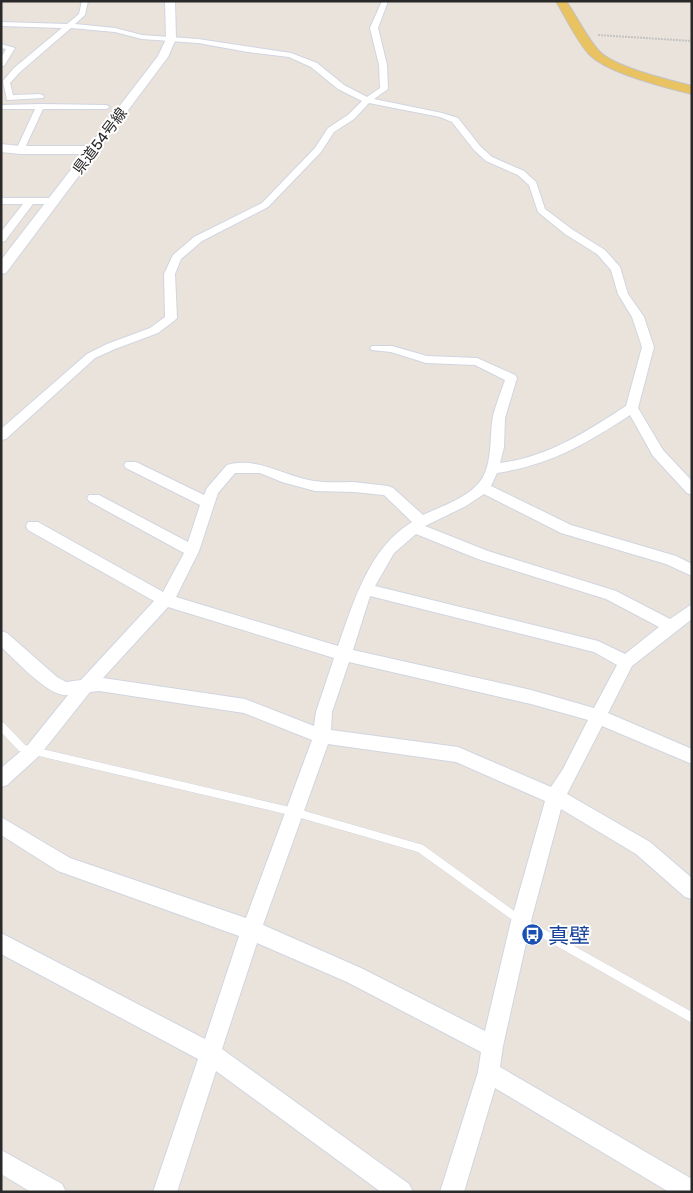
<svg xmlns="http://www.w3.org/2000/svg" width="693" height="1193" font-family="Rubik,'Noto Sans JP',sans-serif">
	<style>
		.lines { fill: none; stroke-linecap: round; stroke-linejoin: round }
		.lane-casing { stroke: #d0d5e1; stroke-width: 1 }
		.street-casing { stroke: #d0d5e1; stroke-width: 2 }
		.secondary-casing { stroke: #d0d5e1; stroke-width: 2 }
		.primary-casing { stroke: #c3c3c3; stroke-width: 2 }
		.path { stroke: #c3c3c3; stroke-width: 2; stroke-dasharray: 2 1; stroke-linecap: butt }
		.lane { fill: #fff; fill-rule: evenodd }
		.street { fill: #fff; fill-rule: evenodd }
		.secondary { fill: #fff; fill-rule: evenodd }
		.primary { fill: #e9c262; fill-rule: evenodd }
		.labels { text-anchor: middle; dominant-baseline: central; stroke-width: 4; stroke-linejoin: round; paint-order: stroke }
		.far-street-label { font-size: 15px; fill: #292929; stroke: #fff }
		.near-transit-label { font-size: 21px; fill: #164399; stroke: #fff; text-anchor: start }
	</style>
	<rect width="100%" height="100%" fill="#eae3db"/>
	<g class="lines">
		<defs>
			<path id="lane" d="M1,722L4,723L25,745L294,808L423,845L524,918L692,1012V1023L518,924L418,852L294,816L22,752L19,751L1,732Z"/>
			<g id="street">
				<path d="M82,1H88L85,15L75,24L115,28L142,35L198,39L291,53L317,63L344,85L367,97L380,88L379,65L370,28L382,1H388L378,28L387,65L388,89L374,99L442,113L458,118L480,146L492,157L524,171L536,182L545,209L573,230L605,250L620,267L628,294L644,317L654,347L638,408L663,450L692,481V495L687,493L653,456L630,415C586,444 550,465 497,473L491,486L571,525L676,556L692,564V576L666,564L561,533L484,494L466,506L425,526L488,551L616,591L670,619L692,604V619L632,666L608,713L692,749V764L602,726L567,794L650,842L692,878V899L685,897L636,854L561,809L531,921L503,1046L500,1067L692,1179V1192H669L495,1088L464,1192H440L478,1072L481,1052L347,982L257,943L222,1049L409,1184L413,1192H381L216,1071L177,1192H153L198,1059L1,954V933L205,1039L239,936L58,871L1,835V817L70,858L246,918L312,740L244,713L99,691L90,692L39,756L7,785L1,787V768L27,746L68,695C49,698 15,659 1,647V631L7,633L57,677L66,682L81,680L154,601L28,530L26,526L28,522H38L163,592L184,553L89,501L87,498L89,495H99L188,542L200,505L126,468L124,465L126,462H136L204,495L207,488L227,465C257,456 285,477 314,481C327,483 340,482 353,482C365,483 376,485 388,486L393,488L423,515C440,507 462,500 476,486C494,470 489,436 493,416C496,404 501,392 505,380L475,365L426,363L391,352L372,350L370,348L372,346H392L427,356L477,358L515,375L517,378L505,418L504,447L500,463C548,457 586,432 626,406L642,347L632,317L618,294L611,270L597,254L565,234L538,212L529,185L518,175L486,161L474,150L452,122L440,117L369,103L354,119L334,132L321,152L268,207L202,241L181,259L175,274L177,318L175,320L158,333L115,349L95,358L6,439L1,440V429L87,354L107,344L150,328L165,317L164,274L173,255L194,237L262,203L315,148L328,128L348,115L362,101L338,89L311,67L289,57L248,52L198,43L142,39L115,32L71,28L20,72L10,83L13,95L40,94L44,96L43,98L7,100L3,81L14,68L62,28L1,26V22L67,24L79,14ZM235,473H260L282,482L315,491L354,492L384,495L412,522C369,548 354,601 338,646L176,597L199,551L218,493ZM416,534L478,559L606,599L659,627L625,654L598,641L375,586L394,553ZM370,596L594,652L617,665L594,708L531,690L353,650ZM168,607L334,658L316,712L314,726L245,699L103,678ZM349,662L531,704L588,720L563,769L551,787L458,747L331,730L332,712ZM328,744L456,762L545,801L511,921L485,1031L361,968L263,925Z"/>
				<path d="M1,44L15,48L4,66H1V58L6,49L1,48Z"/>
				<path d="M41,104L106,105L110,107L106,109H43L24,150L17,152L16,150L35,109H1V105Z"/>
				<path d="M1,198H54L59,201L54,204H33L5,241L1,242V232L23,204H1Z"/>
				<path d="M1,1150L62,1184L66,1192H31L1,1174Z"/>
			</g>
			<path id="secondary" d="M165,1H175L176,39L168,57L6,273L1,274V260L83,154H20L1,152V144L20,146H89L158,56L166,39Z"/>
			<path id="primary" d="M556,1H566C577,17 586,36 598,50C612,67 669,80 692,86V94C667,88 609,73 591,56C579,45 565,16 556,1Z"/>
		</defs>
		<!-- lane casing -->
		<use href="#lane" class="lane-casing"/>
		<!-- street casing -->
		<use href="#street" class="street-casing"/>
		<!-- secondary casing -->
		<use href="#secondary" class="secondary-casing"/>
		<!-- primary casing -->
		<use href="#primary" class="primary-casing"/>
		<!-- path -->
		<path class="path" d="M598,35L692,41"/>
		<!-- lane -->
		<use href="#lane" class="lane"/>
		<!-- street -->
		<use href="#street" class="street"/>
		<!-- secondary -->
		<use href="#secondary" class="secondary"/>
		<!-- primary -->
		<use href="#primary" class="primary"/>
	</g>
	<!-- icons -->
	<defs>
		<symbol id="bus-disc" viewBox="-11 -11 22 22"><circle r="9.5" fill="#1a4fb4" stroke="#fff"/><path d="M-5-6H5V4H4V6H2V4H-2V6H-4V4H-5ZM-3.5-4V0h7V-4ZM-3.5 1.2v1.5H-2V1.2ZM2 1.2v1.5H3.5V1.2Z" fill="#fff"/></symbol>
	</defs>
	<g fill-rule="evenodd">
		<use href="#bus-disc" x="520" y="922" width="25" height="25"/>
	</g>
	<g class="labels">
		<!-- far-street labels -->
		<g class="far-street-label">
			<text transform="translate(100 141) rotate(-53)">県道54号線</text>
		</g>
		<!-- near-transit labels -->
		<g class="near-transit-label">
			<text x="548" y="935">真壁</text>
		</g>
	</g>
	<!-- border -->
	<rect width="693" height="1193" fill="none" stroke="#292929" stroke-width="5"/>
</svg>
